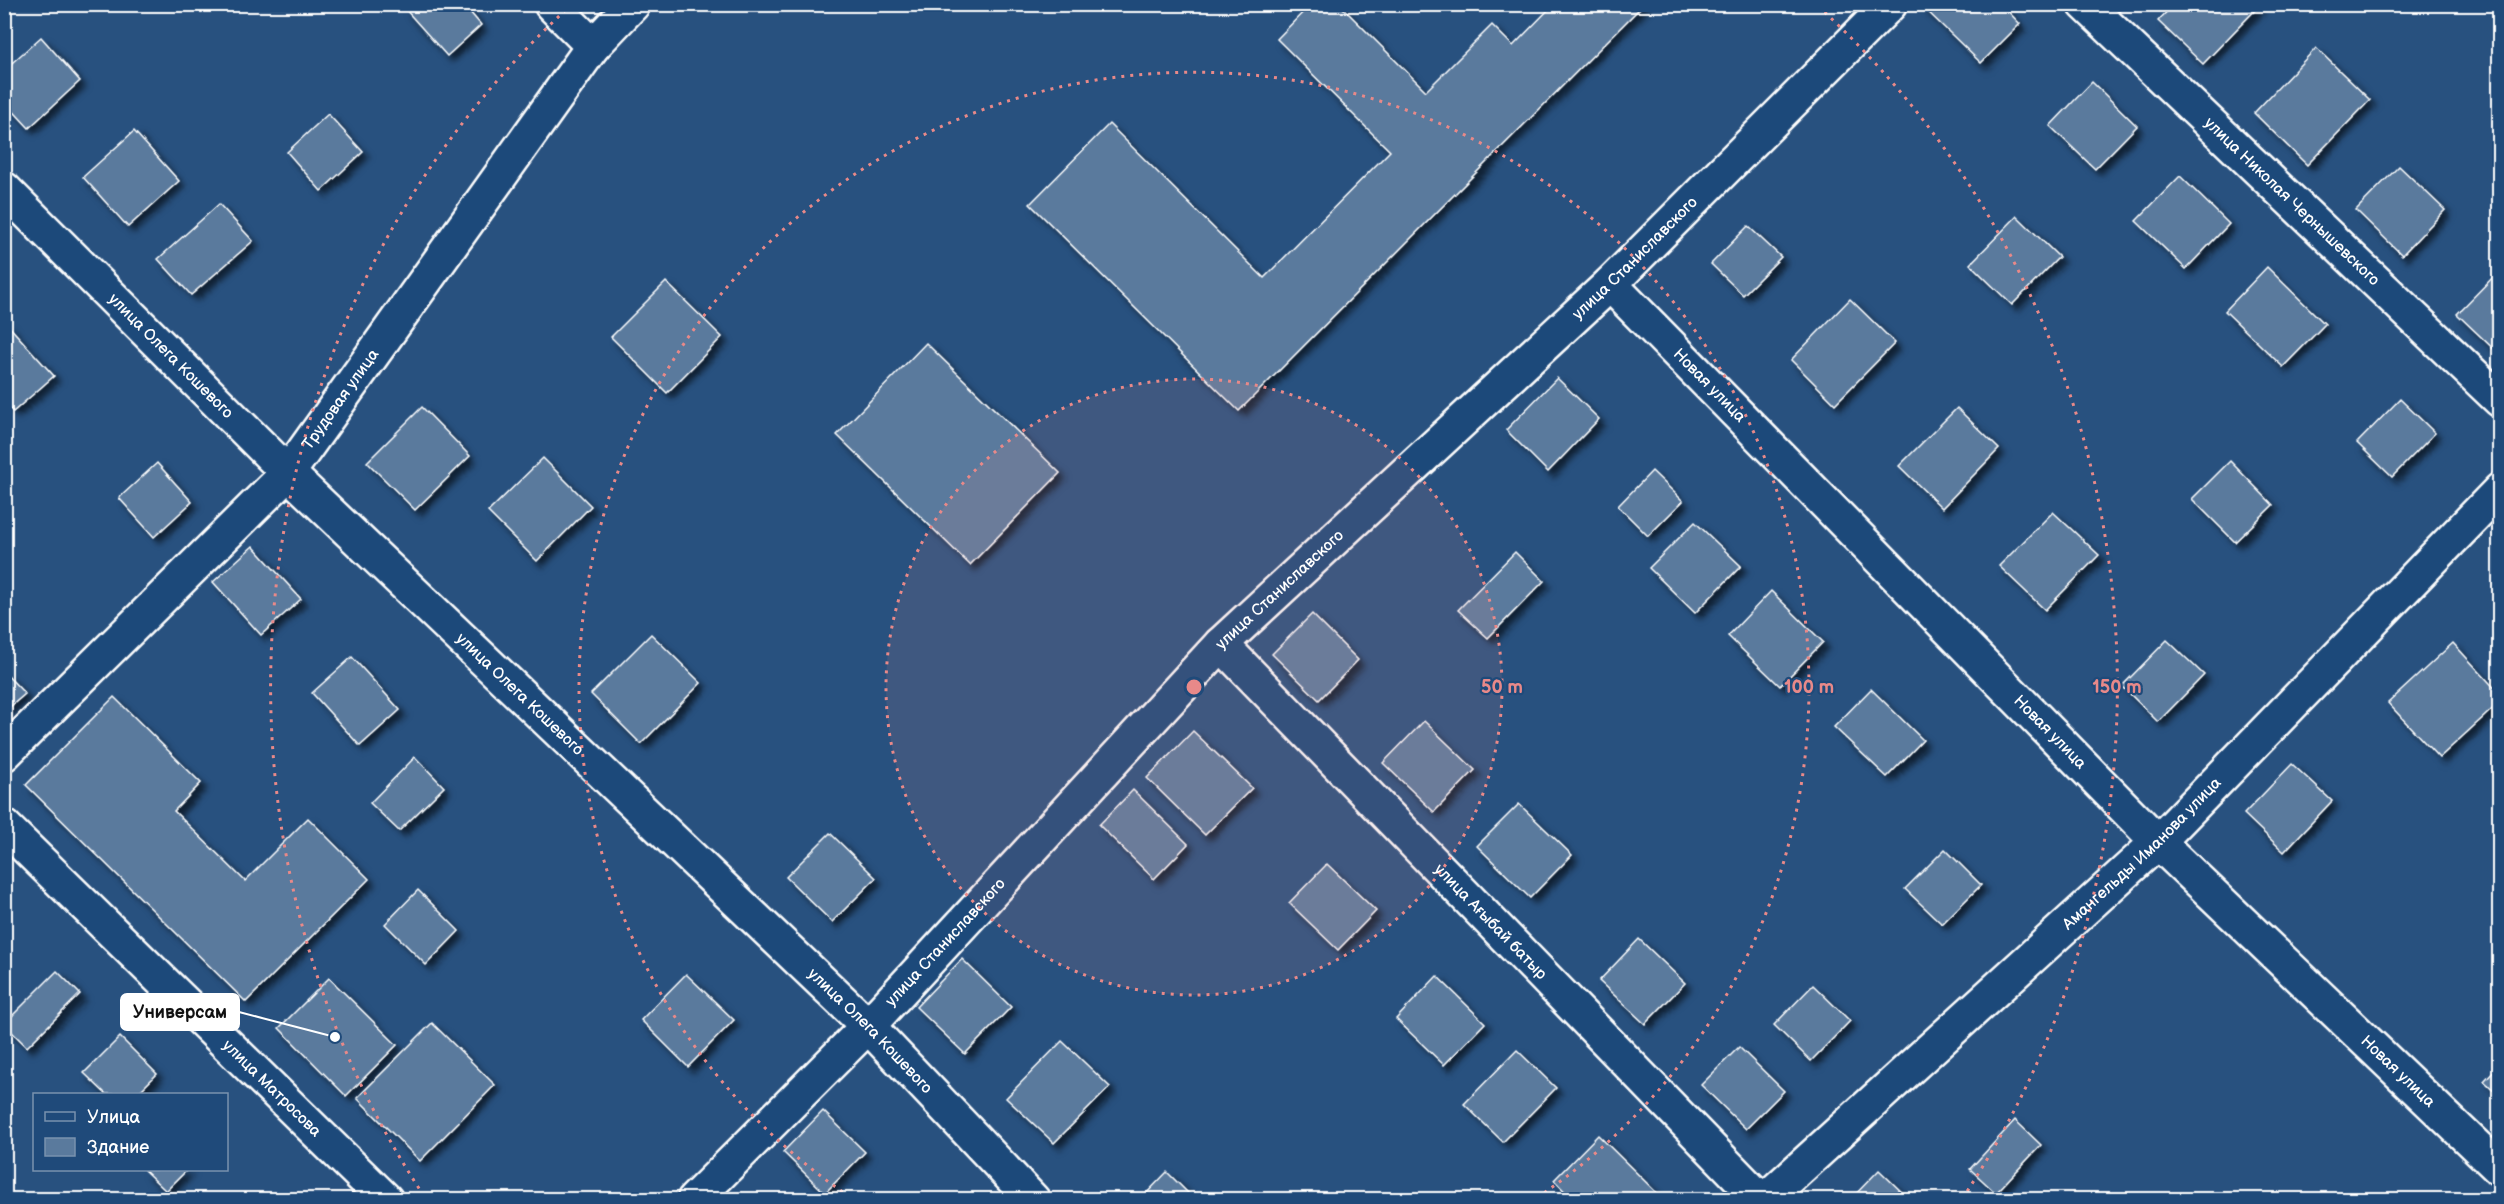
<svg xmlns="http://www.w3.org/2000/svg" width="2504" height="1204" font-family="'Balsamiq Sans',sans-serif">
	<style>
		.building { fill: #5a7a9d; stroke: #fff; stroke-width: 1.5; filter: url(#shadow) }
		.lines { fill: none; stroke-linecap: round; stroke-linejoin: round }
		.minor-casing { stroke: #fff; stroke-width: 38 }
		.minor { stroke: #1f4a7a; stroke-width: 33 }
		.ring { fill: none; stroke: #e88989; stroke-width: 3; stroke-dasharray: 3 6 }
		.labels { text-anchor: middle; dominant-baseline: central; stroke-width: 4.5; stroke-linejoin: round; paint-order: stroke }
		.street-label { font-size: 16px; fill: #fff; stroke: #1f4a7a }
		.centre { fill: #e88989; stroke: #1f4a7a; stroke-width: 3 }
		.ring-label { font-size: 18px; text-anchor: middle; font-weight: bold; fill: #e88989; stroke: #1f4a7a; stroke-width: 4.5; stroke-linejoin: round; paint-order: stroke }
		.leader { fill: none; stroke: #fff; stroke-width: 2 }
		.callout-dot { fill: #fff; stroke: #1f4a7a; stroke-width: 2 }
		.callout { fill: #fff; stroke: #fff; stroke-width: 2 }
		.callout-label { font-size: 18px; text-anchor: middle; font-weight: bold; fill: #111 }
	</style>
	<defs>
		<filter id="shadow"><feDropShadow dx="5.5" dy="5.5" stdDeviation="3" flood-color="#0009"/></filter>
	</defs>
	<rect width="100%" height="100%" fill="#28517f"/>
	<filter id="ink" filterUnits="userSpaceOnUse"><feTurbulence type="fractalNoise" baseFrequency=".0167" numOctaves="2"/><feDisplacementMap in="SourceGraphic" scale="12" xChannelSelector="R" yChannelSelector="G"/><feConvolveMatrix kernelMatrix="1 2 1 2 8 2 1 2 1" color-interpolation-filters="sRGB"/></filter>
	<g filter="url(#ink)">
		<!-- building -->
		<g class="building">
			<path d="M410,4H463L481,25L447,56L405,9Z"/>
			<path d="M1311,4H1339L1426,91L1492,25L1513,46L1554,4H1644L1239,411L1030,204L1109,124L1264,278L1390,151L1277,39Z"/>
			<path d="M1925,4H2001L2020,24L1981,63L1923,7Z"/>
			<path d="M2174,4H2257L2259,6L2203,64L2158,21Z"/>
			<path d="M41,37L80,81L29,128L4,101V70Z"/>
			<path d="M2316,48L2370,100L2307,165L2254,113Z"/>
			<path d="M2092,82L2137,126L2095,169L2050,126Z"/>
			<path d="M328,114L363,152L321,191L287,152Z"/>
			<path d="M134,131L179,181L128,227L83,177Z"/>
			<path d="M2399,166L2445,210L2402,255L2356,210Z"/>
			<path d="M2180,176L2229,224L2186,269L2136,221Z"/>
			<path d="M219,204L253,241L191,295L158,259Z"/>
			<path d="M2017,216L2059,257L2012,305L1970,264Z"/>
			<path d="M1748,226L1781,257L1743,295L1711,264Z"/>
			<path d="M2267,267L2325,324L2283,367L2225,311Z"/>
			<path d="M2500,270V355L2457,314Z"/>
			<path d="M666,282L722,337L667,393L611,337Z"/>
			<path d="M1850,299L1895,343L1835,404L1791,360Z"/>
			<path d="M6,323L54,376L13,412L4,402Z"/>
			<path d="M926,343L1060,473L970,565L837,435Z"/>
			<path d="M1557,378L1599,419L1548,472L1506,430Z"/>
			<path d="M2400,399L2435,433L2392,477L2357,443Z"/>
			<path d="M422,407L470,456L415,510L367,462Z"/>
			<path d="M1957,408L1999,449L1942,508L1899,466Z"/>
			<path d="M543,458L591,506L537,561L488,512Z"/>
			<path d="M2230,461L2273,505L2235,542L2192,499Z"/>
			<path d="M157,463L192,502L154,537L119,498Z"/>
			<path d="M1652,471L1683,501L1648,536L1618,506Z"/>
			<path d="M2053,512L2099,555L2045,610L1999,566Z"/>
			<path d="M1695,522L1741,566L1695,613L1649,568Z"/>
			<path d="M253,546L301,599L261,635L213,582Z"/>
			<path d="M1515,552L1544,581L1488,638L1458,610Z"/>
			<path d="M1771,591L1823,642L1780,686L1728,636Z"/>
			<path d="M1312,614L1358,660L1319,700L1272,654Z"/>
			<path d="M651,634L701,683L641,744L591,694Z"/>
			<path d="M2167,640L2204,675L2158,722L2122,686Z"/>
			<path d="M2453,643L2500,694V702L2439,758L2388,703Z"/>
			<path d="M352,657L400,710L360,746L312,693Z"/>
			<path d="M4,672L25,694L4,712Z"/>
			<path d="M1871,689L1923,740L1887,777L1834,727Z"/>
			<path d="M114,697L201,783L174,811L245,881L308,818L369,879L246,1002L26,785Z"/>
			<path d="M1424,721L1475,770L1434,812L1383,763Z"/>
			<path d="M1193,731L1252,788L1205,835L1147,778Z"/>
			<path d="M415,757L444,787L399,831L370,803Z"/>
			<path d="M2292,764L2332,801L2284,852L2244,814Z"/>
			<path d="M1133,790L1188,844L1154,879L1099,825Z"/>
			<path d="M1519,804L1572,855L1530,898L1477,846Z"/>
			<path d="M830,833L876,878L832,922L786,877Z"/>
			<path d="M1945,849L1981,885L1942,924L1905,889Z"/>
			<path d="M1327,864L1376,911L1338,950L1289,903Z"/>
			<path d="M418,890L459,931L426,965L385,924Z"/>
			<path d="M1639,939L1685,983L1645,1024L1599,981Z"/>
			<path d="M962,959L1011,1007L965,1054L916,1007Z"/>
			<path d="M57,971L80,994L27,1047L4,1024Z"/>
			<path d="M686,974L734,1020L688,1067L641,1020Z"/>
			<path d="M1437,976L1485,1023L1444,1065L1396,1019Z"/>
			<path d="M329,978L397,1045L346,1096L279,1028Z"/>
			<path d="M1813,985L1850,1021L1811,1061L1774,1025Z"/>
			<path d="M432,1023L495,1085L420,1161L357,1098Z"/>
			<path d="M120,1037L157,1074L137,1094H106L84,1073Z"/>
			<path d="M1062,1041L1110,1087L1054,1143L1006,1098Z"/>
			<path d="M1739,1047L1784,1091L1746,1129L1701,1085Z"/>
			<path d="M1517,1050L1556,1088L1503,1142L1464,1104Z"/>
			<path d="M2500,1064V1096L2484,1081Z"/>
			<path d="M823,1111L865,1152L825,1193L783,1152Z"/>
			<path d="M2015,1120L2041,1145L1996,1193L1970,1169Z"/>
			<path d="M1598,1135L1664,1200H1573L1554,1180Z"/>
			<path d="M144,1170H187L166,1191Z"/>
			<path d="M1879,1170L1910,1200H1850Z"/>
			<path d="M1167,1172L1195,1200H1140Z"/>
		</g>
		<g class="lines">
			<defs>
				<g id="minor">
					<path d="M551,4L593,46"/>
					<path id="s1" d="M2085,4L2500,400"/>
					<path id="s2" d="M4,189L288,473L868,1026L1033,1200"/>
					<path id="s3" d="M1610,284L2158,842L2500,1169"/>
					<path id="s4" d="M1221,644L1761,1200"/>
					<path id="s5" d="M4,754L288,473L593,46L633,4"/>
					<path id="s6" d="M4,826L386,1200"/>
					<path id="s7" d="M694,1200L868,1026L1221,644L1610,284L1890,4"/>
					<path id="s8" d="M1765,1200L2158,842L2500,490"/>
				</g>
			</defs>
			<!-- minor casing -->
			<use href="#minor" class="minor-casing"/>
			<!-- minor -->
			<use href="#minor" class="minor"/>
		</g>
	</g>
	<!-- distance rings -->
	<circle cx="1194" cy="687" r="308" fill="#e88989" fill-opacity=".12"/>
	<g class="ring">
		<circle cx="1194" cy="687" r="308"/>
		<path d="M850 1197A615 615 0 1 1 1538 1197"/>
		<path d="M424 1196A923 923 0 0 1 570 6M1818 6A923 923 0 0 1 1964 1196"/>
	</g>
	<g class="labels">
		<!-- street labels -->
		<g class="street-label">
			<text stroke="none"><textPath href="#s1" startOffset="286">улица Николая Чернышевского</textPath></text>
			<text stroke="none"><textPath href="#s7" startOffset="1332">улица Станиславского</textPath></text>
			<text stroke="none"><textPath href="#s2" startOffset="236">улица Олега Кошевого</textPath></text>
			<text stroke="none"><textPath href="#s3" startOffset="142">Новая улица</textPath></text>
			<text stroke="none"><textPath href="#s5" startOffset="490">Трудовая улица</textPath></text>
			<text stroke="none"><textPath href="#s7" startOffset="846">улица Станиславского</textPath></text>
			<text stroke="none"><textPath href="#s2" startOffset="722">улица Олега Кошевого</textPath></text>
			<text stroke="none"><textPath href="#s3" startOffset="628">Новая улица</textPath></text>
			<text stroke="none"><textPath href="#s8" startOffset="512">Амангельды Иманова улица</textPath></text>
			<text stroke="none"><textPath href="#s4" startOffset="387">улица Ағыбай батыр</textPath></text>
			<text stroke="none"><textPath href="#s7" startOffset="360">улица Станиславского</textPath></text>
			<text stroke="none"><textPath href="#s2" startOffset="1208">улица Олега Кошевого</textPath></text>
			<text stroke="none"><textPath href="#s3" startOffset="1114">Новая улица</textPath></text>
			<text stroke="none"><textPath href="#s6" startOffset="375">улица Матросова</textPath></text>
		</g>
	</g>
	<circle cx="1194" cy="687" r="9" class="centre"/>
	<g class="ring-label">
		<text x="1502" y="693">50 m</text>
		<text x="1809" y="693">100 m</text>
		<text x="2117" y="693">150 m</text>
	</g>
	<!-- callouts -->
	<path class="leader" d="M335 1037L239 1012"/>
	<circle class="callout-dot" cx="335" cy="1037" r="6"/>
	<rect class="callout" x="121" y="994" width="118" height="36" rx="6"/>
	<g class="callout-label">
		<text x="180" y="1018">Универсам</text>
	</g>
	<!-- margin -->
	<rect width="2504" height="1204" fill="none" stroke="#1f4a7a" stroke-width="24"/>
	<rect x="12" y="12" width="2480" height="1180" fill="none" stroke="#fff" stroke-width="2" filter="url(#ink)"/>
	<!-- legend -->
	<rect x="33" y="1093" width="195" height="78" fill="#1f4a7a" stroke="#7992af" stroke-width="1.5"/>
	<rect x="45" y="1112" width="30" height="9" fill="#1f4a7a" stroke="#7992af" stroke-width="1.5"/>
	<text x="87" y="1123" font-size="18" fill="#ffffff">Улица</text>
	<rect x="45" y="1138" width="30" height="18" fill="#5a7a9d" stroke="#7992af" stroke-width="1.5"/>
	<text x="87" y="1153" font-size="18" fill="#ffffff">Здание</text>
</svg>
